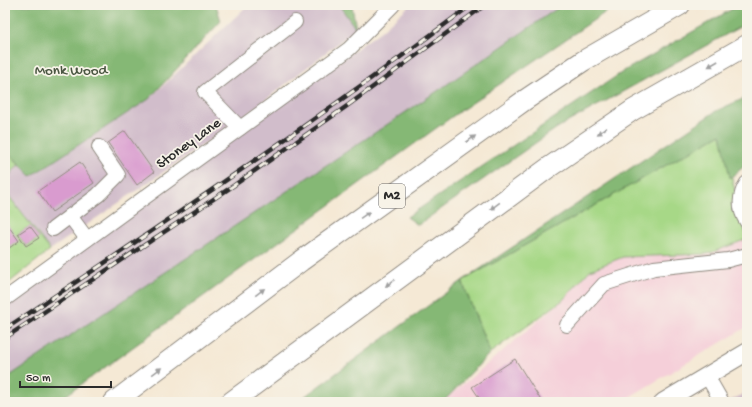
<svg xmlns="http://www.w3.org/2000/svg" width="752" height="407" font-family="'Gochi Hand',sans-serif">
	<style>
		.built { fill: #f5cfd9 }
		.industrial { fill: #d1bdcb }
		.green { fill: #a7d887; stroke: #698259; fill-rule: evenodd }
		.forest { fill: #85b874; stroke: #587250 }
		.building { fill: #d99bcf }
		.lines { fill: none; stroke-linecap: round; stroke-linejoin: round }
		.minor-casing { stroke: #908a80; stroke-width: 16 }
		.major-casing { stroke: #908a80; stroke-width: 19 }
		.highway-casing { stroke: #908a80; stroke-width: 22 }
		.minor { stroke: #fff; stroke-width: 14 }
		.major { stroke: #fff; stroke-width: 17 }
		.highway { stroke: #fff; stroke-width: 20 }
		.rail-casing { stroke: #2b2b2b; stroke-width: 4.5 }
		.rail { stroke: #f7f3e8; stroke-width: 3; stroke-dasharray: 9; stroke-linecap: butt }
		.oneway { fill: #a0a0a0 }
		.labels { text-anchor: middle; dominant-baseline: central; stroke-width: 3.5; stroke-linejoin: round; paint-order: stroke }
		.shield { fill: #f7f3e8; stroke: #686764; stroke-width: 1 }
		.shield-label { font-size: 14px; font-weight: bold; fill: #2b2b2b }
		.park-label { font-size: 15px; fill: #4a5642; stroke: #f7f3e8 }
		.street-label { font-size: 15px; fill: #2b2b2b; stroke: #f7f3e8 }
	</style>
	<rect width="100%" height="100%" fill="#f7f3e8"/>
	<filter id="ink" filterUnits="userSpaceOnUse"><feTurbulence type="fractalNoise" baseFrequency=".025" numOctaves="2"/><feDisplacementMap in="SourceGraphic" scale="8" xChannelSelector="R" yChannelSelector="G"/><feConvolveMatrix kernelMatrix="1 2 1 2 8 2 1 2 1" color-interpolation-filters="sRGB"/></filter>
	<filter id="wash" filterUnits="userSpaceOnUse"><feTurbulence type="fractalNoise" baseFrequency=".012" numOctaves="4" result="noise"/><feDisplacementMap in="SourceGraphic" scale="16" xChannelSelector="R" yChannelSelector="G"/><feGaussianBlur stdDeviation="0.9" result="paint"/><feColorMatrix in="noise" values="0 0 0 0 0 0 0 0 0 0 0 0 0 0 0 0 0 1.4 0 .05"/><feComposite in="paint" operator="in"/></filter>
	<g filter="url(#wash)">
		<rect width="100%" height="100%" fill="#f5e9d5"/>
		<!-- built -->
		<path class="built" d="M747,239V327L621,402H442L563,300L590,270L623,257L708,254Z"/>
		<!-- industrial -->
		<g class="industrial">
			<path d="M248,5H339L356,29L242,118L50,250L5,191V180L19,164L31,176L149,99Z"/>
			<path d="M410,5H562L436,92L5,379V305L381,31Z"/>
			<path d="M747,392V402H728Z"/>
		</g>
		<!-- green -->
		<g class="green">
			<path d="M721,134L747,239L708,254L623,257L590,270L563,300L490,353L462,281Z"/>
			<path d="M5,152L10,154L19,164L5,180Z"/>
			<path d="M5,191L50,250L5,286V251L17,242L9,227L5,230ZM30,226L39,238L26,246L18,234Z"/>
		</g>
		<!-- forest -->
		<g class="forest">
			<path d="M5,5H216L221,21L149,99L31,176L10,154L5,152Z"/>
			<path d="M339,5H352L356,29Z"/>
			<path d="M562,5H616L453,116L57,402H5V379L436,92Z"/>
			<path d="M739,5H747V23L557,128L418,225L407,217L624,71Z"/>
			<path d="M747,97V164L730,178L721,134L462,281L490,353L443,402H297L462,281L716,111Z"/>
		</g>
		<g id="blocks">
			<!-- building -->
			<g class="building">
				<path d="M125,131L154,172L137,185L108,143Z"/>
				<path d="M80,162L94,183L52,212L38,191Z"/>
				<path d="M5,221L19,241L5,251Z"/>
				<path d="M30,226L39,238L26,246L18,234Z"/>
				<path d="M515,359L542,402H482L472,387Z"/>
			</g>
		</g>
	</g>
	<g filter="url(#ink)">
		<use href="#blocks" fill-opacity="0" stroke="#908a80" stroke-width="1"/>
		<g class="lines">
			<defs>
				<g id="minor">
					<path d="M240,128L205,92L295,22"/>
					<path d="M747,183C739,195 738,209 747,222"/>
					<path d="M70,216L87,239"/>
					<path d="M53,229L98,195L118,175L99,147"/>
					<path d="M5,299L349,49L393,5"/>
					<path d="M567,325L604,284L654,268L728,260L747,255"/>
					<path d="M707,376L722,402"/>
				</g>
				<path id="major" d="M663,402L747,352"/>
				<g id="highway">
					<path d="M114,402L301,261L525,100L583,61L680,5"/>
					<path d="M231,402L548,168L633,110L747,45"/>
				</g>
			</defs>
			<!-- minor casing -->
			<use href="#minor" class="minor-casing"/>
			<!-- major casing -->
			<use href="#major" class="major-casing"/>
			<!-- highway casing -->
			<use href="#highway" class="highway-casing"/>
			<!-- minor -->
			<use href="#minor" class="minor"/>
			<!-- major -->
			<use href="#major" class="major"/>
			<!-- highway -->
			<use href="#highway" class="highway"/>
			<defs>
				<g id="rail">
					<path d="M5,329C163,225 320,118 471,5"/>
					<path d="M5,338L233,186L347,106L485,5"/>
				</g>
			</defs>
			<!-- rail casing -->
			<use href="#rail" class="rail-casing"/>
			<!-- rail -->
			<use href="#rail" class="rail"/>
		</g>
		<!-- one-way arrows -->
		<defs><path id="oneway-solid" d="M-6-.8H1V-3.2L6.5 0L1 3.2V.8H-6Z"/></defs>
		<g class="oneway">
			<use href="#oneway-solid" transform="translate(713 64) rotate(150)"/>
			<use href="#oneway-solid" transform="translate(602 131) rotate(146)"/>
			<use href="#oneway-solid" transform="translate(471 139) rotate(-35)"/>
			<use href="#oneway-solid" transform="translate(495 206) rotate(144)"/>
			<use href="#oneway-solid" transform="translate(365 215) rotate(-35)"/>
			<use href="#oneway-solid" transform="translate(390 283) rotate(143)"/>
			<use href="#oneway-solid" transform="translate(260 292) rotate(-37)"/>
			<use href="#oneway-solid" transform="translate(157 371) rotate(-36)"/>
		</g>
	</g>
	<g class="labels">
		<!-- shield labels -->
		<rect class="shield" x="379" y="184" width="26" height="24" rx="3"/>
		<g class="shield-label">
			<text x="392" y="196">M2</text>
		</g>
		<!-- park labels -->
		<g class="park-label">
			<text x="71" y="71">Monk Wood</text>
		</g>
		<!-- street labels -->
		<g class="street-label">
			<text transform="translate(189 144) rotate(-36)">Stoney Lane</text>
		</g>
	</g>
	<!-- margin -->
	<rect width="752" height="407" fill="none" stroke="#f7f3e8" stroke-width="20"/>
	<!-- scale -->
	<path d="M20 381v6h91v-6" fill="none" stroke="#2b2b2b" stroke-width="2"/>
	<text x="26" y="381" font-size="12" fill="#2b2b2b" stroke="#f7f3e8" stroke-width="3" paint-order="stroke">50 m</text>
</svg>
